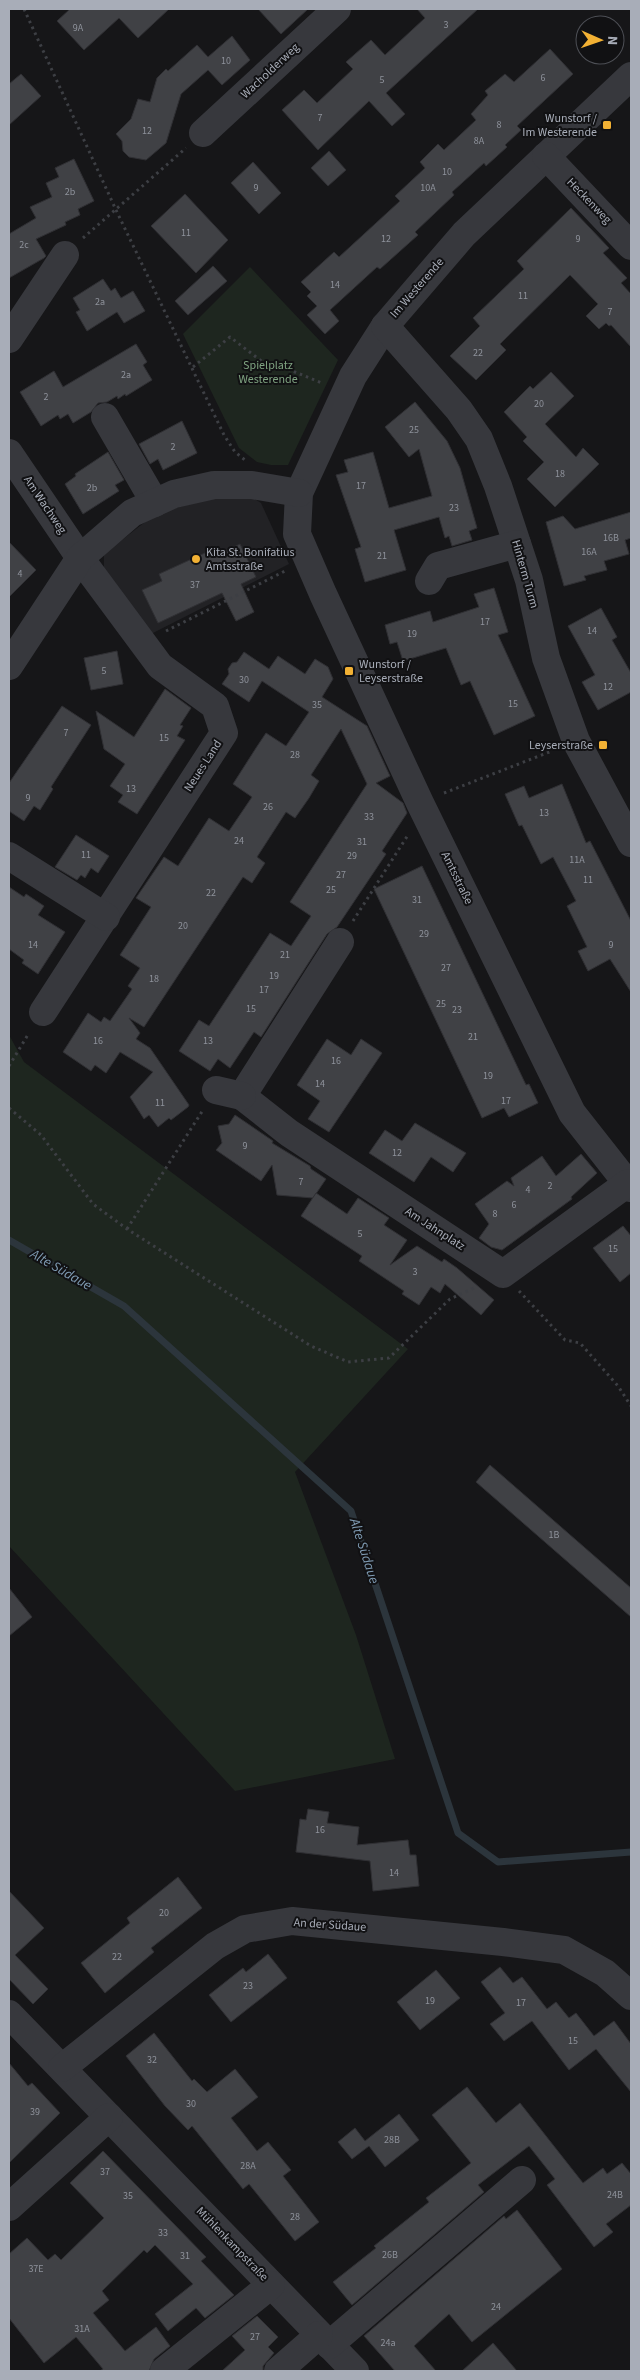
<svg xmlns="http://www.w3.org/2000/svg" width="640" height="2380" font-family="'Source Sans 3',sans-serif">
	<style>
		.built { fill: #222225 }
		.green { fill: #1e261f }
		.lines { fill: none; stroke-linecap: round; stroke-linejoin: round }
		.stream { stroke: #2c353c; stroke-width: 7 }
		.building { fill: #404145; stroke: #303034 }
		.path { stroke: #3d3f44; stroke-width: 3; stroke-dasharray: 2.5 4; stroke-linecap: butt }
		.minor { stroke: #37383d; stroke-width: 28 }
		.poi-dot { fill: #f2b134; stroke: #111113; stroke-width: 2 }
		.labels { text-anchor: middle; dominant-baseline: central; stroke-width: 4; stroke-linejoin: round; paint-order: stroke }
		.number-label { font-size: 10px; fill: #8e929b }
		.street-label { font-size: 12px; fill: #a8adb8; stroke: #111113 }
		.poi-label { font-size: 12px; fill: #a8adb8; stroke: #111113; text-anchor: end }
		.park-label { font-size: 12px; fill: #7fa381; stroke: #111113 }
		.water-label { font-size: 14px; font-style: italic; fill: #7f9bb3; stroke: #111113 }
	</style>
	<rect width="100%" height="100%" fill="#161618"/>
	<!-- built -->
	<path class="built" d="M244,492L261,503L289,564L149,635L104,571V554L154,515L214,496Z"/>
	<!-- green -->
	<g class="green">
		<path d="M250,267L338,360L288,465H271L257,462L239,448L183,334Z"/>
		<path d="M9,1035L24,1062L408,1349L295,1472L356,1635L395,1759L235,1791L9,1546Z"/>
	</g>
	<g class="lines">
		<!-- stream -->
		<path class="stream" d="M9,1240L124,1306L351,1511L458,1833L498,1862L631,1852"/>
	</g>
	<!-- building -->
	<g class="building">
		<path d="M70,9H169L138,38L119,18L84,50L57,21Z"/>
		<path d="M258,9H308L281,34Z"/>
		<path d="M417,9H478L386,93L405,114L392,126L369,101L318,150L282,110L304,90L317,103L353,69L346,62L371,40L385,55L425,18Z"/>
		<path d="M232,36L250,60L222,85L208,70L181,94L166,143L146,160L129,157L123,151L122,141L116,134L131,119L138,99L150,102L157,78L166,69L168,71L197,45L208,57Z"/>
		<path d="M550,49L573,74L517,126L521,130L505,145L507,147L486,166L484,163L452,192L454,195L415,232L418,235L380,269L377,267L330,310L339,321L325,334L307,315L317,306L307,296L311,292L301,282L334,252L339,257L400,201L395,196L425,168L420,162L438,144L444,150L476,120L471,114L488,95L485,91L505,74L514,82Z"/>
		<path d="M21,74L41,96L9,125V84Z"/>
		<path d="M329,151L346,170L328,186L311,168Z"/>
		<path d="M74,159L94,201L78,209L80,215L65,222L66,225L36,239L46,256L44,258L9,278V234L36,218L30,207L52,197L46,183L59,177L55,168Z"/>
		<path d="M253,162L281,193L259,214L231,183Z"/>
		<path d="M185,194L228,240L196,273L151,226Z"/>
		<path d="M571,208L609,248L603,253L627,278L621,283L631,294V347L611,325L609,326L606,323L599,329L586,316L598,304L570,275L500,344L506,350L476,380L450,356L480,326L473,318L524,269L517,261Z"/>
		<path d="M213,266L227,281L188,315L175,301Z"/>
		<path d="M103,279L111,291L115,288L121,298L133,291L145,311L124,323L117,312L87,331L76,312L80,310L73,298Z"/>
		<path d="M136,344L147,362L143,365L152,380L126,396L125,394L118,399L117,396L107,402L98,403L91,412L73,423L68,414L60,419L58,415L41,426L20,392L54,371L63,387Z"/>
		<path d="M551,372L574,396L545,424L576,457L583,448L599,464L555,507L527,479L544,462L523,441L527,437L504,412L530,386L533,389Z"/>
		<path d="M415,402L447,441L460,468L477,528L469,531L472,540L452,546L449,536L445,538L439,517L394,530L406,570L365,582L355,549L361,547L336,475L348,472L344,460L373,452L389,508L432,496L419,449L409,457L385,427Z"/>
		<path d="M182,421L197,453L163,470L158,459L150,464L139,444Z"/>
		<path d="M108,452L124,480L115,485L119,491L83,514L65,484L76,476L75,474Z"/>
		<path d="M631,512V538L625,540L629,554L604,561L607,570L584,576L586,580L564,586L546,522L563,516L575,529Z"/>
		<path d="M9,542L36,570L9,597Z"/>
		<path d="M240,544L256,577L241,584L254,612L236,621L222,593L158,623L142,590L162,581L159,574L218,547L221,553Z"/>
		<path d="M494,588L508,632L498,635L535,716L494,735L470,681L461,685L446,648L403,661L397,642L390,644L385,625L430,611L433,622L479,607L474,594Z"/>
		<path d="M601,608L617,637L612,640L631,673V692L598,710L582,682L595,675L568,626Z"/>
		<path d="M117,651L123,684L91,690L84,658Z"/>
		<path d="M244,652L269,669L278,656L305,674L315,659L328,667L333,679L322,697L367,726L390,776L376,783L403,803L407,813L382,851L386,854L337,927L327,934L261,1037L254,1032L230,1068L218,1059L210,1071L179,1051L199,1020L209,1026L270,933L291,946L311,916L290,902L367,784L341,729L311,775L319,781L309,798L295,818L286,812L257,857L265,863L252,883L243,877L144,1027L129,1018L140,1033L136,1039L150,1048L189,1105L188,1107L171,1120L169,1118L158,1127L149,1115L144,1119L130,1097L153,1072L120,1052L106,1073L95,1065L91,1071L63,1052L88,1013L101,1022L104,1017L110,1021L132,989L128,986L140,968L120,955L151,907L136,898L164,857L178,866L209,818L229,831L252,797L233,784L256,748L266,733L286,746L309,712L262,681L249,702L222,684L229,674L228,669L232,663L237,662Z"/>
		<path d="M165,689L191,708L180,725L183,726L177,736L185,740L137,814L118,802L123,795L110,786L125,764L104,749L96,711L134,737Z"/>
		<path d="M62,706L91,725L51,787L53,789L40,810L34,806L24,821L9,811V783Z"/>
		<path d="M562,784L586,843L590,841L631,921V992L610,959L588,971L578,951L587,947L567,906L576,901L553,857L541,864L522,825L519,826L505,794L524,786L529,798Z"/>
		<path d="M76,835L109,856L98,873L91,868L85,878L81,875L77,880L55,867Z"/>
		<path d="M422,866L526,1085L529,1084L538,1103L509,1117L504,1108L482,1118L374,889Z"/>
		<path d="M9,887L24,897L26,894L44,906L38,915L65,932L38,974L22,963L24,960L9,949Z"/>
		<path d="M327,1039L351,1055L361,1039L382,1053L329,1132L308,1119L320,1101L297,1085Z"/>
		<path d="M235,1115L273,1141L272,1143L310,1166L311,1169L326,1179L313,1198L277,1195L272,1165L261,1181L216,1150L222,1143L218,1126L229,1124Z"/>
		<path d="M415,1123L466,1153L453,1172L431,1157L414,1182L369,1153L385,1130L402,1141Z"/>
		<path d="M581,1154L597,1173L571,1197L572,1199L502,1250L491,1247L479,1238L489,1224L475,1204L507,1181L514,1186L511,1178L542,1156L556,1176Z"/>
		<path d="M316,1193L347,1214L358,1198L389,1218L384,1225L407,1240L390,1265L417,1246L442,1262L444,1259L457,1268L494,1300L481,1315L445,1284L440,1293L431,1287L419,1305L402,1294L404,1291L359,1261L362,1256L301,1216Z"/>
		<path d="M623,1226L631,1236V1273L620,1282L593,1248Z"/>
		<path d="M490,1465L631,1588V1617L476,1482Z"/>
		<path d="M9,1588L32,1617L9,1636Z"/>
		<path d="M308,1809L329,1812L327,1823L359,1827L357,1845L408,1840L410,1855H416L419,1886L373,1891L370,1861L296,1852L300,1819L306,1820Z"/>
		<path d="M178,1877L202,1908L151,1948L154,1952L105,1993L81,1963L130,1923L127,1918Z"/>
		<path d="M9,1891L44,1928L15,1955L48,1989L33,2004L9,1979Z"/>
		<path d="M268,1954L287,1978L231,2022L209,1995L243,1968L246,1972Z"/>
		<path d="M500,1967L513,1983L522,1977L547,2009L556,2002L569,2018L576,2013L594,2036L614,2021L631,2044V2092L596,2049L569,2070L532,2021L504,2041L490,2024L505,2013L481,1982Z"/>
		<path d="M436,1970L460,1998L420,2030L397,2002Z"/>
		<path d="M154,2033L192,2081L194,2079L207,2092L235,2069L258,2097L231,2118L257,2151L268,2142L291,2170L283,2176L319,2222L295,2241L249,2184L243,2189L192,2126L188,2130L165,2106L126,2056Z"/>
		<path d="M9,2063L28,2086L32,2083L60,2113L9,2163Z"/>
		<path d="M467,2087L496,2123L520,2103L583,2183L603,2168L607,2174L622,2163L631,2174V2205L606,2224L613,2232L594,2247L547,2185L555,2179L529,2146L478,2185L484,2192L352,2305L333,2282L376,2248L374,2246L429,2202L426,2198L471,2163L432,2115Z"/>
		<path d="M399,2114L419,2140L385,2167L369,2146L352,2159L338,2142L355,2128L365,2141Z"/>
		<path d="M103,2151L206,2257L201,2261L234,2295L205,2318L196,2308L168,2331L155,2314L193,2284L155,2245L147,2253L144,2250L102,2291L109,2300L93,2313L125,2351L156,2327L170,2346L154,2359L149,2371H100L103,2369L76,2337L44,2363L9,2318V2254L27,2238L48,2260L55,2254L61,2260L104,2218L70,2183Z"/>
		<path d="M517,2210L562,2269L472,2342L449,2314L414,2346L436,2371H395L364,2336L504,2216L506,2219Z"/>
		<path d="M257,2316L278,2337L268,2347L274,2353L263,2366V2371H222L245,2350L232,2336Z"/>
		<path d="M493,2343L517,2371H462Z"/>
	</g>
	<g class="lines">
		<!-- path -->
		<g class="path">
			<path d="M24,9L116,210L224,435L235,452L245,460"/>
			<path d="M83,238L186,148"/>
			<path d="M193,367L230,337L273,370L285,368L322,383"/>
			<path d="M166,631L285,571"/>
			<path d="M444,793L552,751"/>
			<path d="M353,921L408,835"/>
			<path d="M9,1066L29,1033"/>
			<path d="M9,1108L41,1135L93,1204L127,1229L311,1346L348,1362L389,1358L450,1299L476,1287"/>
			<path d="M127,1229L203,1110"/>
			<path d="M519,1291L565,1340L580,1343L618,1386L631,1406"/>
		</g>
		<!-- minor -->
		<g class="minor">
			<path d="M631,76L464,234L385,326L353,376L299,493L297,534L323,594L420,803L572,1113L631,1188"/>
			<path d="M203,133L337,9"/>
			<path d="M546,156L631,246"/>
			<path d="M385,326L459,410L479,439L498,486L529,580L546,658L576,741L631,843"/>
			<path d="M9,339L65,255"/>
			<path d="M105,417L155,503"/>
			<path d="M9,453L80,558L160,666L215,706L224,733L43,1012"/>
			<path d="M429,581L438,566L517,544"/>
			<path d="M9,666L80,558L132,513L174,494L214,485H252L299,493"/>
			<path d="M9,856L106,917"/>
			<path d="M340,942L242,1096L289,1133L503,1274L628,1183"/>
			<path d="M216,1090L242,1096"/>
			<path d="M9,2014L355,2371"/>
			<path d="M62,2068L215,1946L245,1929L292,1921L503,1942L564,1950L605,1973L631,1996"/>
			<path d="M9,2207L109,2117"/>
			<path d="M329,2345L522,2180"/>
			<path d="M164,2371L271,2285"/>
			<path d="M278,2371L319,2335"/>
		</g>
	</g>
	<!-- markers -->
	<g class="poi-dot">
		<rect x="602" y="120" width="10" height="10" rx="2.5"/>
		<circle cx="196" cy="559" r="5"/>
		<rect x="344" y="666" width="10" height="10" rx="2.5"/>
		<rect x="598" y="740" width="10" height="10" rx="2.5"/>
	</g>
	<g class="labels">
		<!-- number labels -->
		<g class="number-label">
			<text x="446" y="25">3</text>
			<text x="78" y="28">9A</text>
			<text x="226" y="61">10</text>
			<text x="543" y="78">6</text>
			<text x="382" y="80">5</text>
			<text x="320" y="118">7</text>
			<text x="499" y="125">8</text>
			<text x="147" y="131">12</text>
			<text x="479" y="141">8A</text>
			<text x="447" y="172">10</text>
			<text x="256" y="188">9</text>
			<text x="428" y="188">10A</text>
			<text x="70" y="192">2b</text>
			<text x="186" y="233">11</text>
			<text x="386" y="239">12</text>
			<text x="578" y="239">9</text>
			<text x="24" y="245">2c</text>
			<text x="335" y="285">14</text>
			<text x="523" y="296">11</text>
			<text x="100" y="302">2a</text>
			<text x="610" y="312">7</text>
			<text x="478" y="353">22</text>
			<text x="126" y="375">2a</text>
			<text x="46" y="397">2</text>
			<text x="539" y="404">20</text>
			<text x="414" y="430">25</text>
			<text x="173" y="447">2</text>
			<text x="560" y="474">18</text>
			<text x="361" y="486">17</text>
			<text x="92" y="488">2b</text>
			<text x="454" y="508">23</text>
			<text x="611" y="538">16B</text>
			<text x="589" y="552">16A</text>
			<text x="382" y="556">21</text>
			<text x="20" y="574">4</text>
			<text x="195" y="585">37</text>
			<text x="485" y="622">17</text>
			<text x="592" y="631">14</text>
			<text x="412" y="634">19</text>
			<text x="104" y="671">5</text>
			<text x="244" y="680">30</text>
			<text x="608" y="687">12</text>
			<text x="513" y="704">15</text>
			<text x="317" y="705">35</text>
			<text x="66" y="733">7</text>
			<text x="164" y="738">15</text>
			<text x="295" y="755">28</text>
			<text x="131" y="789">13</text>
			<text x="28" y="798">9</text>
			<text x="268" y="807">26</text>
			<text x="544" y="813">13</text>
			<text x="369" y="817">33</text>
			<text x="239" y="841">24</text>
			<text x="362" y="842">31</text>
			<text x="86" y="855">11</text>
			<text x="352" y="856">29</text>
			<text x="577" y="860">11A</text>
			<text x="341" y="875">27</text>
			<text x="588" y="880">11</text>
			<text x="331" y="890">25</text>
			<text x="211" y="893">22</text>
			<text x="417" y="900">31</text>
			<text x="183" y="926">20</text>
			<text x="424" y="934">29</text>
			<text x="33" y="945">14</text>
			<text x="611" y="945">9</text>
			<text x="285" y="955">21</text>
			<text x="446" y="968">27</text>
			<text x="274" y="976">19</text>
			<text x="154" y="979">18</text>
			<text x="264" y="990">17</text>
			<text x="441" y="1004">25</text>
			<text x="251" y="1009">15</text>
			<text x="457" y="1010">23</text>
			<text x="473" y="1037">21</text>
			<text x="98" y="1041">16</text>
			<text x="208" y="1041">13</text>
			<text x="336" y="1061">16</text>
			<text x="488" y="1076">19</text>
			<text x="320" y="1084">14</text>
			<text x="506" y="1101">17</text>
			<text x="160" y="1103">11</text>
			<text x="245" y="1146">9</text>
			<text x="397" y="1153">12</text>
			<text x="301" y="1182">7</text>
			<text x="550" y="1186">2</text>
			<text x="528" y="1190">4</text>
			<text x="514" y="1205">6</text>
			<text x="495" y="1214">8</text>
			<text x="360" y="1234">5</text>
			<text x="613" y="1249">15</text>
			<text x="415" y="1272">3</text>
			<text x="554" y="1535">1B</text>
			<text x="320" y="1830">16</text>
			<text x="394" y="1873">14</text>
			<text x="164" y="1913">20</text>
			<text x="117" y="1957">22</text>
			<text x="248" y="1986">23</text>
			<text x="430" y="2001">19</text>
			<text x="521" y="2003">17</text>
			<text x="573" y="2041">15</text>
			<text x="152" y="2060">32</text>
			<text x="191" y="2104">30</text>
			<text x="35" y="2112">39</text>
			<text x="392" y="2140">28B</text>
			<text x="248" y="2166">28A</text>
			<text x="105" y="2172">37</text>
			<text x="615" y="2195">24B</text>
			<text x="128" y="2196">35</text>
			<text x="295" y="2217">28</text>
			<text x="163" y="2233">33</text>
			<text x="390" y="2255">26B</text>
			<text x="185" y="2256">31</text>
			<text x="36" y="2269">37E</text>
			<text x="496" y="2307">24</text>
			<text x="82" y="2329">31A</text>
			<text x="255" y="2337">27</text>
			<text x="388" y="2343">24a</text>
		</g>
		<!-- street labels -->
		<g class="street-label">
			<text transform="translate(270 71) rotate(-43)">Wacholderweg</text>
			<text transform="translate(589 201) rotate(46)">Heckenweg</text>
			<text transform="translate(417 288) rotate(-49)">Im Westerende</text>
			<text transform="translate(45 505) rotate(56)">Am Wachweg</text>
			<text transform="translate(525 574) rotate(74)">Hinterm Turm</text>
			<text transform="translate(203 766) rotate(-57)">Neues Land</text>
			<text transform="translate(457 878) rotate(64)">Amtsstraße</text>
			<text transform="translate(435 1229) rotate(33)">Am Jahnplatz</text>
			<text transform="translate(330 1925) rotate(4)">An der Südaue</text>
			<text transform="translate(232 2244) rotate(46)">Mühlenkampstraße</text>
		</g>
		<!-- poi labels -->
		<g class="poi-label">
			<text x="597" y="118">Wunstorf /<tspan x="597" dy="14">Im Westerende</tspan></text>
			<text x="206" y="552" text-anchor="start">Kita St. Bonifatius<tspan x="206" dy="14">Amtsstraße</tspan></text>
			<text x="359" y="664" text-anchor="start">Wunstorf /<tspan x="359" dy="14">Leyserstraße</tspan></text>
			<text x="593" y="745">Leyserstraße</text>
		</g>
		<!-- park labels -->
		<g class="park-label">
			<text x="268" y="365">Spielplatz<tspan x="268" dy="14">Westerende</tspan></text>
		</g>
		<!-- water labels -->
		<g class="water-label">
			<text transform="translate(61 1270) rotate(30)">Alte Südaue</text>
			<text transform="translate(364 1551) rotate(72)">Alte Südaue</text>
		</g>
	</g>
	<!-- border -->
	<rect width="640" height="2380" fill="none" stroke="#a8adb8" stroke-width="20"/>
	<!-- north arrow -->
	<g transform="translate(600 40) rotate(92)"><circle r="24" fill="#111113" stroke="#4d4f55"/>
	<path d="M0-4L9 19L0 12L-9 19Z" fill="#f2b134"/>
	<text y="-8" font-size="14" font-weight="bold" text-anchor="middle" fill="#a8adb8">N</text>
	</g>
</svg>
